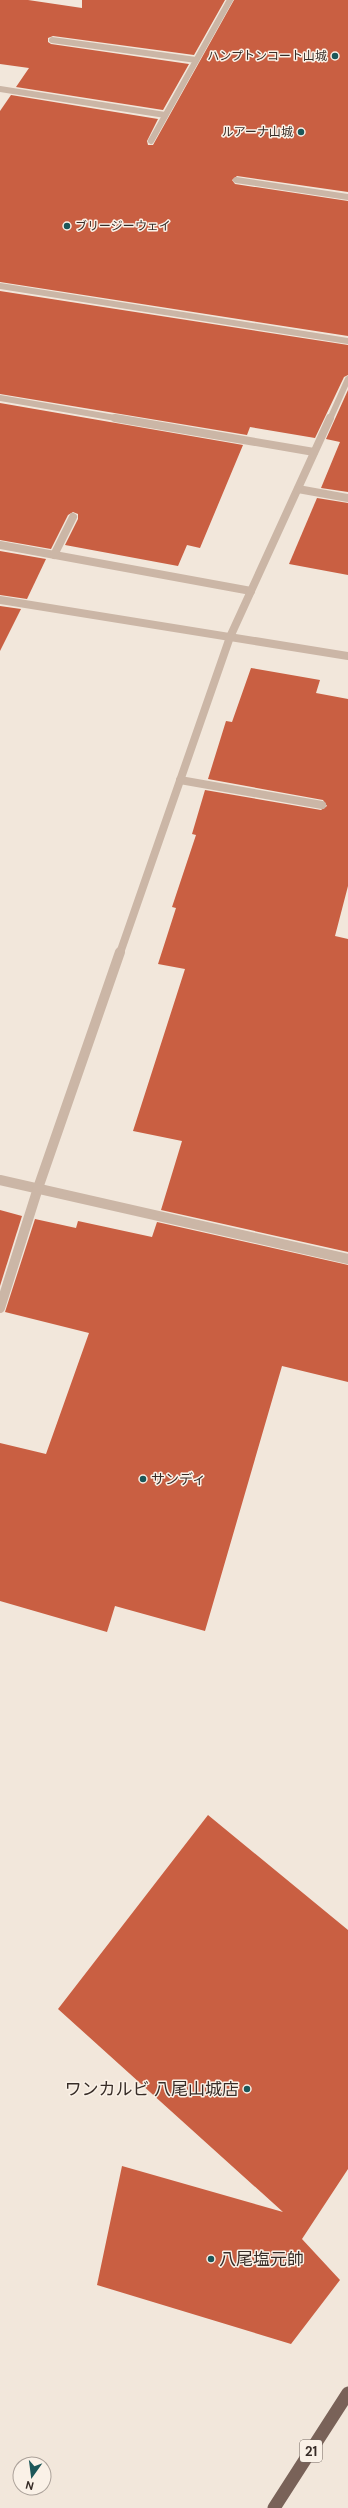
<svg xmlns="http://www.w3.org/2000/svg" width="348" height="2508" font-family="'DM Sans','Noto Sans JP',sans-serif">
	<style>
		.building { fill: #c95f42 }
		.lines { fill: none; stroke-linecap: round; stroke-linejoin: round }
		.service-far1 { stroke: #cbb6a6; stroke-width: 6 }
		.service { stroke: #cbb6a6; stroke-width: 8 }
		.minor-far2 { stroke: #cbb6a6; stroke-width: 6 }
		.minor-far1 { stroke: #cbb6a6; stroke-width: 8 }
		.minor { stroke: #cbb6a6; stroke-width: 10 }
		.primary { stroke: #796258; stroke-width: 13 }
		.poi-dot { fill: #1c5759; stroke: #faf1e7; stroke-width: 1.5 }
		.labels { text-anchor: middle; dominant-baseline: central; stroke-width: 3; stroke-linejoin: round; paint-order: stroke }
		.far-poi-label { font-size: 12px; fill: #372c27; stroke: #faf1e7; text-anchor: end }
		.shield { fill: #faf1e7; stroke: #726761; stroke-width: 1 }
		.shield-label { font-size: 13px; font-weight: bold; fill: #372c27 }
		.poi-label { font-size: 14px; fill: #372c27; stroke: #faf1e7; text-anchor: start }
		.near-poi-label { font-size: 17px; fill: #372c27; stroke: #faf1e7; text-anchor: end }
	</style>
	<rect width="100%" height="100%" fill="#f2e7db"/>
	<!-- building -->
	<g class="building">
		<path d="M0,0H28L82,8V0H225L194,55L53,36L48,38V42L51,44L189,64L163,110L16,87L29,68L0,64Z"/>
		<path d="M234,0H348V192L237,176L232,180L235,184L348,201V336L0,282V111L11,95L158,119L147,141L148,145H153Z"/>
		<path d="M0,291L348,345V375L344,377L315,438L250,427L247,435L0,394Z"/>
		<path d="M348,390V492L321,488L340,442L326,439Z"/>
		<path d="M0,403L243,445L200,548L187,545L178,566L65,545L78,519V514L73,512L68,515L51,549L0,540Z"/>
		<path d="M317,498L348,503V575L289,564Z"/>
		<path d="M0,551L46,559L27,599L0,595Z"/>
		<path d="M0,606L21,609L0,651Z"/>
		<path d="M251,668L320,680L316,693L348,699V886L335,936L348,939V1252L161,1210L182,1141L133,1131L185,969L158,964L176,908L172,907L196,835L192,834L205,790L321,810L327,806L323,800L208,779L226,721L232,722Z"/>
		<path d="M0,1210L22,1216L0,1286Z"/>
		<path d="M35,1219L76,1228L78,1221L152,1237L157,1222L348,1265V1382L282,1366L205,1631L115,1606L107,1632L0,1601V1443L46,1454L89,1333L5,1312Z"/>
		<path d="M208,1815L348,1930V2169L302,2239L340,2280L291,2344L97,2285L122,2166L283,2212L58,2009Z"/>
	</g>
	<g class="lines">
		<!-- service-far1 -->
		<g class="service-far1">
			<path d="M52,40L196,60"/>
			<path d="M236,180L348,197"/>
			<path d="M0,398L121,419"/>
		</g>
		<!-- service -->
		<g class="service">
			<path d="M115,418L314,452"/>
			<path d="M0,545L251,591"/>
			<path d="M54,555L73,517"/>
			<path d="M180,780L322,805"/>
		</g>
		<!-- minor-far2 -->
		<g class="minor-far2">
			<path d="M0,89L165,115"/>
			<path d="M151,141L230,0"/>
			<path d="M0,286L348,341"/>
			<path d="M330,419L348,379"/>
		</g>
		<!-- minor-far1 -->
		<g class="minor-far1">
			<path d="M298,489L348,498"/>
			<path d="M0,600L348,656"/>
			<path d="M120,953L230,637L330,418"/>
		</g>
		<!-- minor -->
		<g class="minor">
			<path d="M0,1180L348,1259"/>
			<path d="M0,1308L38,1188L120,952"/>
		</g>
		<!-- primary -->
		<path class="primary" d="M274,2508L348,2393"/>
	</g>
	<!-- markers -->
	<g class="poi-dot">
		<circle cx="335" cy="56" r="4"/>
		<circle cx="301" cy="132" r="4"/>
		<circle cx="67" cy="226" r="4"/>
		<circle cx="143" cy="1479" r="4"/>
		<circle cx="247" cy="2089" r="4"/>
		<circle cx="211" cy="2259" r="4"/>
	</g>
	<g class="labels">
		<!-- far-poi labels -->
		<g class="far-poi-label">
			<text x="327" y="56">ハンプトンコート山城</text>
			<text x="293" y="132">ルアーナ山城</text>
			<text x="75" y="226" text-anchor="start">ブリージーウェイ</text>
		</g>
		<!-- shield labels -->
		<rect class="shield" x="300" y="2440" width="22" height="22" rx="3"/>
		<g class="shield-label">
			<text x="311" y="2451">21</text>
		</g>
		<!-- poi labels -->
		<g class="poi-label">
			<text x="151" y="1479">サンディ</text>
		</g>
		<!-- near-poi labels -->
		<g class="near-poi-label">
			<text x="239" y="2089">ワンカルビ 八尾山城店</text>
			<text x="219" y="2259" text-anchor="start">八尾塩元帥</text>
		</g>
	</g>
	<!-- north arrow -->
	<g transform="translate(32 2476) rotate(194)"><circle r="19" fill="#faf1e7" stroke="#aca29a"/>
	<path d="M0-3L7 15L0 10L-7 15Z" fill="#1c5759"/>
	<text y="-6" font-size="11" font-weight="bold" text-anchor="middle" fill="#372c27">N</text>
	</g>
</svg>
